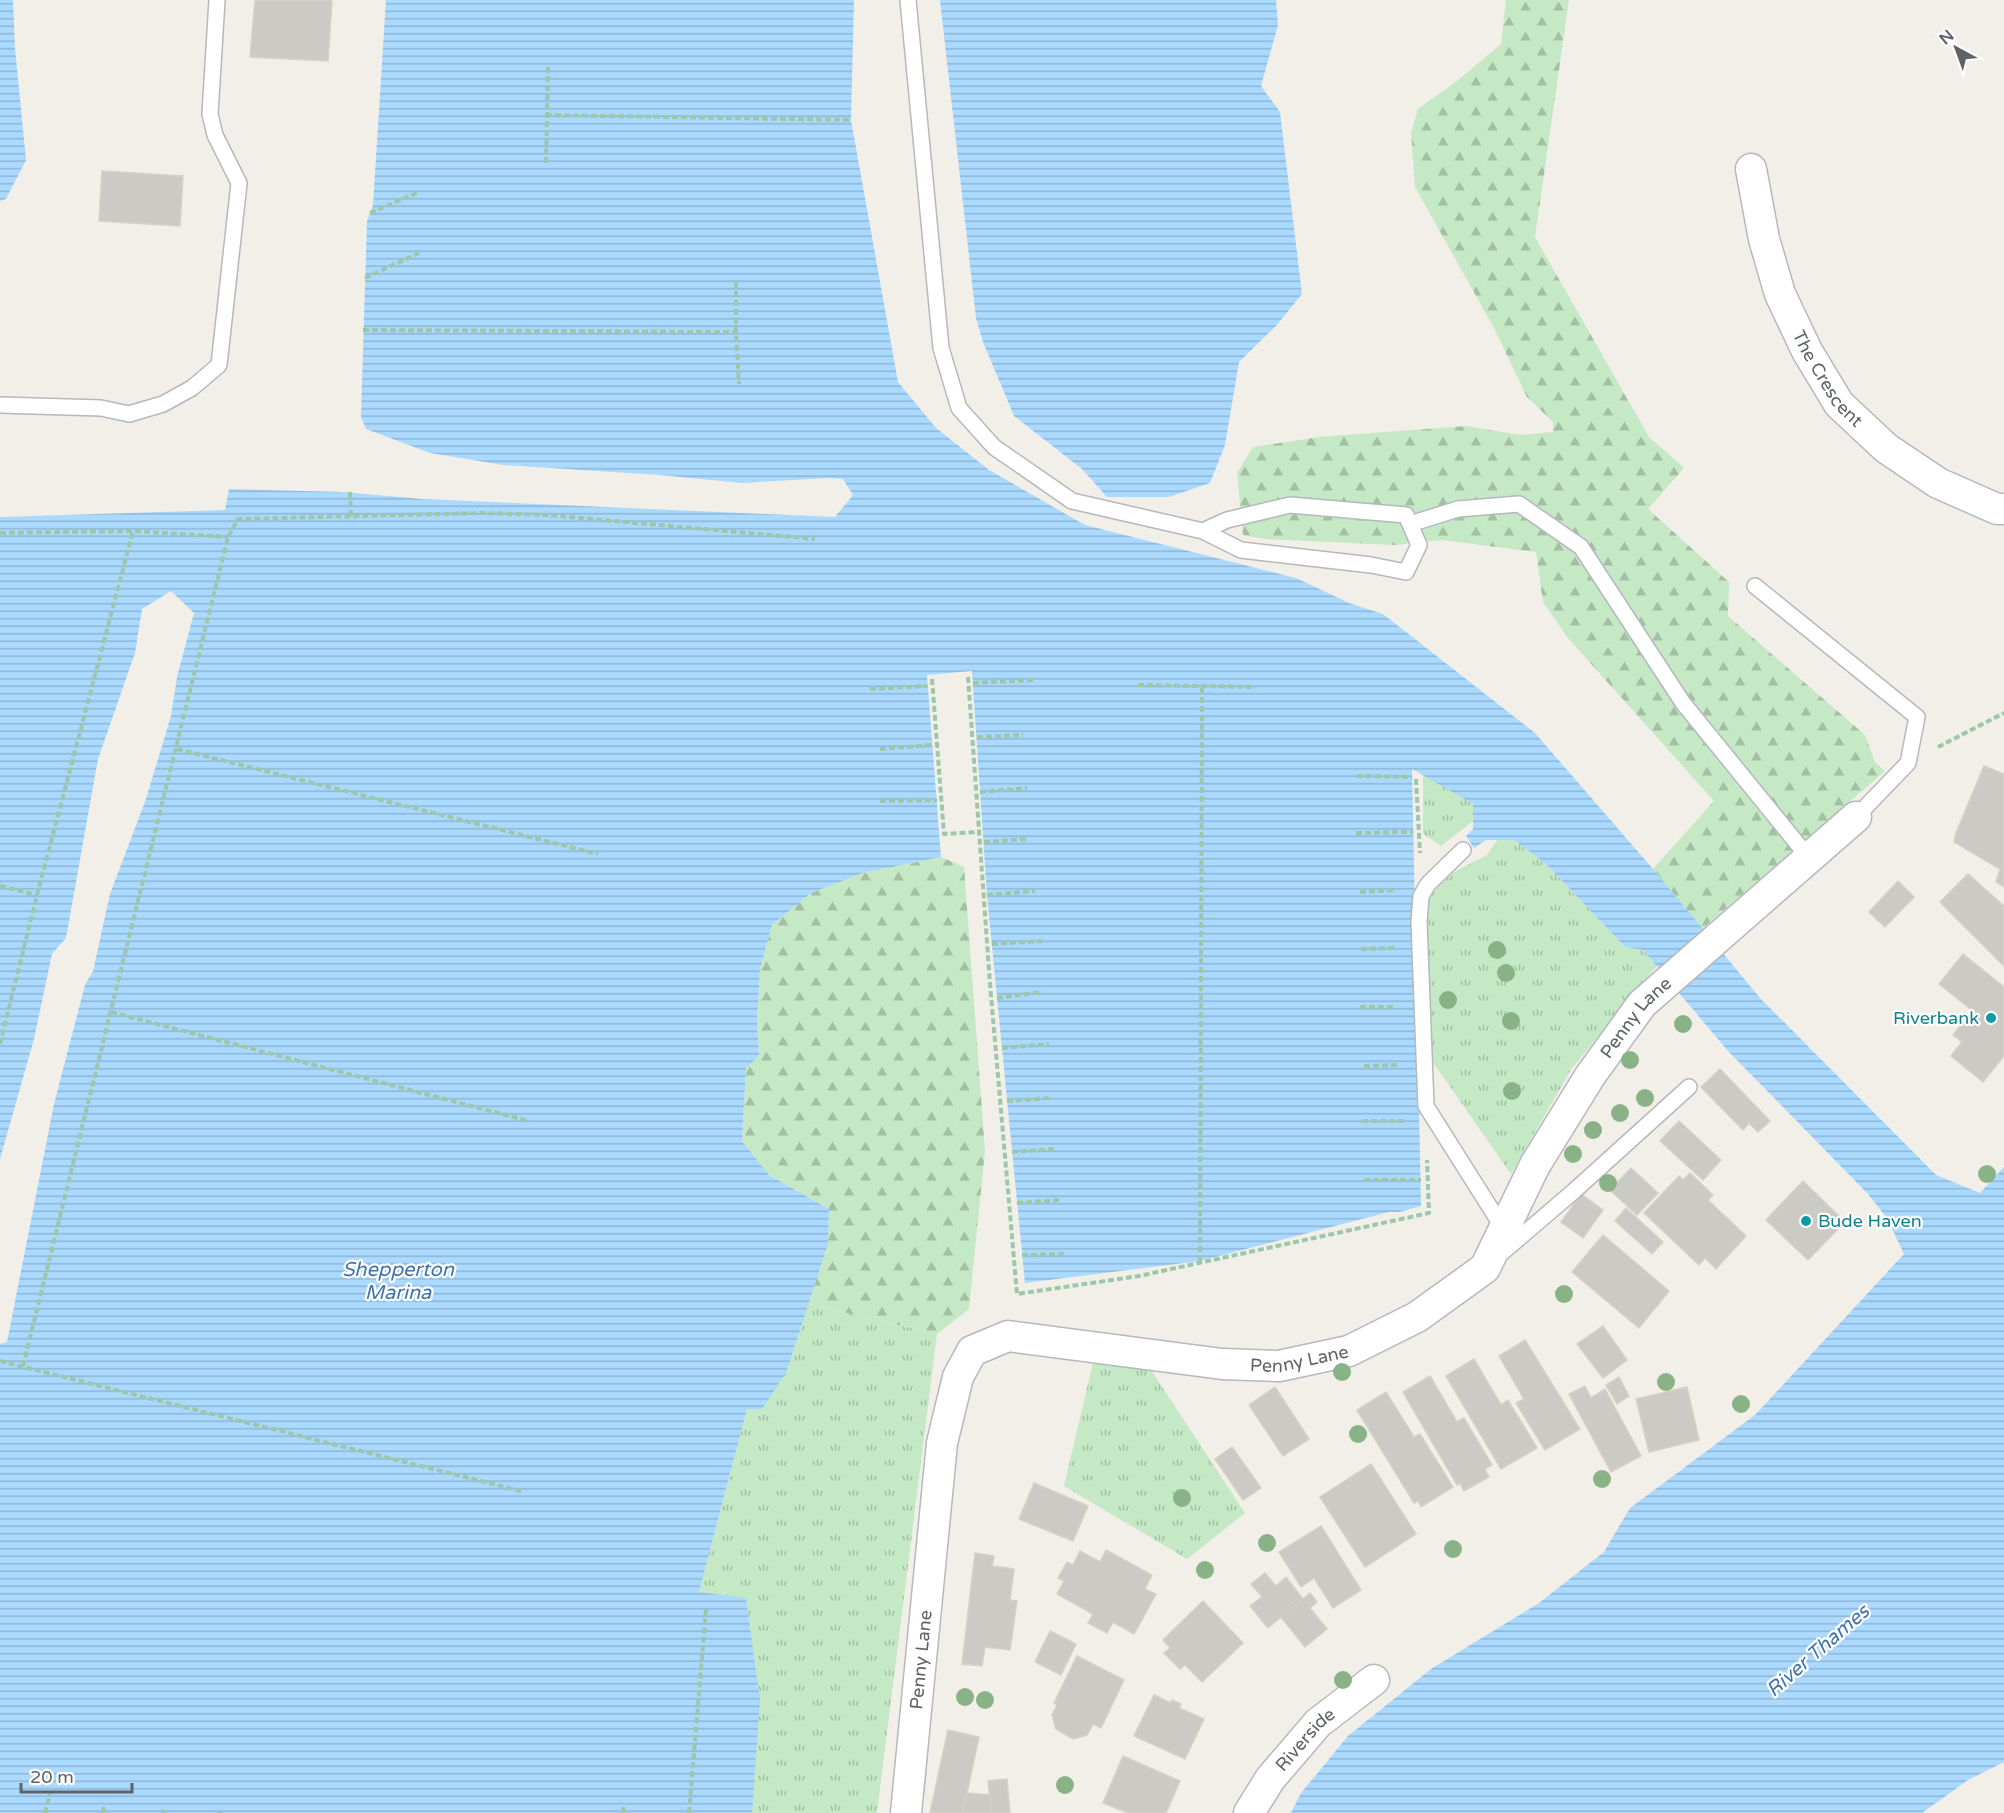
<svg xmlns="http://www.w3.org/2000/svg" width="2004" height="1813" font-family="'Varela Round',sans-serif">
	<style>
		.grass { fill: url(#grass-tufts) }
		.forest { fill: url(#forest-firs) }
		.water { fill: url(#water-rules) }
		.building { fill: #cccac5; stroke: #d6d1c6; stroke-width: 1.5 }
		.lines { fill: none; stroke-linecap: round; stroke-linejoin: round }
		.service-casing { stroke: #b5b8bc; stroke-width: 18 }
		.minor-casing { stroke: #b5b8bc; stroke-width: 33 }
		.path { stroke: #9cc7a9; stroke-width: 4; stroke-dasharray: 6 3; stroke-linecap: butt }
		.service { stroke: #fff; stroke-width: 15 }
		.minor { stroke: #fff; stroke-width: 30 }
		.tree { fill: #89b387 }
		.culture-dot { fill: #0f9aa8; stroke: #fff; stroke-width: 2 }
		.labels { text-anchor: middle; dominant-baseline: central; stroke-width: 4.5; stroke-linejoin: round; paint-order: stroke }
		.street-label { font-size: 18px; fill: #5f6368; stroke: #fff }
		.culture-label { font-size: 18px; fill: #0d838f; stroke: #fff; text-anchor: end }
		.water-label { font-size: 20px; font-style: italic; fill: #4174aa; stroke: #fff }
	</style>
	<defs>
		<pattern id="grass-tufts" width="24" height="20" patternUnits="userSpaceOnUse" patternTransform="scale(1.5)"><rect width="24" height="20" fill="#c5e8c5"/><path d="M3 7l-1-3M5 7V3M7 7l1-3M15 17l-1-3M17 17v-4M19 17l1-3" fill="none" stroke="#a3c0a4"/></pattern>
		<pattern id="forest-firs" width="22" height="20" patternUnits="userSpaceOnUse" patternTransform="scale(1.5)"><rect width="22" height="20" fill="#c5e8c5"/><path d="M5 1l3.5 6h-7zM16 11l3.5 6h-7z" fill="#a3c0a4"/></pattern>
		<pattern id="water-rules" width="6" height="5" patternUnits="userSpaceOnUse" patternTransform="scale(1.5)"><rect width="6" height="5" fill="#aadaff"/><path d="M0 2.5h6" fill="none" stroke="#8eb4d2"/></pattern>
	</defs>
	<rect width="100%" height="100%" fill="#f1efe8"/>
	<!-- grass -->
	<g class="grass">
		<path d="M1423,775L1474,804L1473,821L1441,846L1423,834Z"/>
		<path d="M1497,840H1514L1546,864L1625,947L1643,950L1657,966L1572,1068L1511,1174L1428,1055V900L1439,885L1454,872L1487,855Z"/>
		<path d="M808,1304L937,1334L877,1813H752L699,1592L747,1409L786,1373Z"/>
		<path d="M1093,1363L1149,1367L1245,1513L1187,1559L1064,1486Z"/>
	</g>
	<!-- forest -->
	<g class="forest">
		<path d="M1506,0H1569L1535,237L1649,437L1684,468L1648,509L1729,582L1728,616L1865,735L1875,762L1885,771L1702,929L1653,869L1714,801L1568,638L1543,602L1536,552L1442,540L1394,545L1266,539L1243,535L1237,473L1253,447L1319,437L1466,426L1520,435L1553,432V422L1527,397L1494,328L1415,187L1411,133L1418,109L1457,81L1501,44Z"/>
		<path d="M941,857L964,867L985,1151L969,1309L937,1334L808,1304L828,1244L829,1209L769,1175L742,1141L746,1068L759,1056L757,1021L760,969L772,925L811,893L863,873Z"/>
	</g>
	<!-- water -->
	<g class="water">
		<path d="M0,0H13L15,48L26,160L6,199L0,201Z"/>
		<path d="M386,0H854L851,120L898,382L936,428L989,470L1085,525L1296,578L1349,603L1383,614L1535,733L1653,869L1760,998L1936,1175L1980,1193L2004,1167V1762L1968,1780L1922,1813H1291L1301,1793L1348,1736L1431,1669L1539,1603L1604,1552L1630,1508L1755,1415L1904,1254L1887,1218L1868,1194L1728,1051L1643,950L1625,947L1546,864L1514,840H1486L1474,848L1466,836L1473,829V804L1412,769L1421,1206L1400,1212H1389L1200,1261L1025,1283L987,895L972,671L927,675L941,857L863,873L811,893L772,925L760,969L757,1021L759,1056L746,1068L742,1141L769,1175L829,1209L828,1244L786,1373L762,1409H747L699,1592L746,1598L760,1700L752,1813H0V1344L7,1342L54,1104L85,985L93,971L110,894L146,799L171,716L177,677L194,613L171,591L142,609L135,653L98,759L66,938L52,954L34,1039L0,1159V517L225,510L229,489L343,492L422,499L835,517L853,495L843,479L828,478L742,483L660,475L503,465L430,453L366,429L361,417L367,221L373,205Z"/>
		<path d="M940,0H1276L1278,25L1261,86L1280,112L1302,294L1277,325L1239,362L1225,445L1210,483L1169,497H1107L1082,469L1014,416L983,342L976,318Z"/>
	</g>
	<!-- building -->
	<g class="building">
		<path d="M255,0H332L328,61L250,57Z"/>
		<path d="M102,171L183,176L180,226L99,221Z"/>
		<path d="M1984,766L2004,774V887L1996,882L2000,869L1954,842L1956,833Z"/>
		<path d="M1968,874L2004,906V966L1940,902Z"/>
		<path d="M1898,881L1914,897L1885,927L1869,912Z"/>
		<path d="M1963,954L2004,987V1056L1983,1082L1951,1056L1962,1042L1953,1035L1966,1019L1973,1024L1979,1016L1939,984Z"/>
		<path d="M1720,1069L1770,1121L1758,1132L1749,1123L1743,1130L1701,1087Z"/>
		<path d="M1679,1121L1721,1160L1703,1180L1660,1141Z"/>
		<path d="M1631,1168L1658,1193L1637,1215L1610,1190Z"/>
		<path d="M1690,1173L1713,1195L1708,1200L1746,1236L1716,1269L1705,1258L1699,1265L1644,1213L1679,1176L1683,1180Z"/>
		<path d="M1803,1181L1845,1222L1808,1260L1766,1220Z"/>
		<path d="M1581,1194L1603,1210L1583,1238L1561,1222Z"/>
		<path d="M1626,1208L1663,1242L1652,1254L1615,1221Z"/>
		<path d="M1603,1235L1669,1291L1639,1328L1572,1272Z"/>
		<path d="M1603,1326L1627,1360L1603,1378L1577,1344Z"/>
		<path d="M1525,1340L1580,1429L1545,1450L1516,1403L1524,1399L1499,1356Z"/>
		<path d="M1474,1359L1501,1405L1508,1400L1537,1448L1501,1469L1446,1376Z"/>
		<path d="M1430,1376L1457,1422L1464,1418L1492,1465L1485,1469L1489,1477L1464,1491L1460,1483L1457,1485L1403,1392Z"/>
		<path d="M1619,1377L1629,1396L1617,1404L1606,1385Z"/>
		<path d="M1585,1386L1591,1398L1605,1389L1641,1456L1611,1472L1569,1394Z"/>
		<path d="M1275,1387L1309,1439L1283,1456L1249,1405Z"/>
		<path d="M1687,1387L1699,1440L1649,1452L1636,1399Z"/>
		<path d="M1386,1392L1414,1437L1420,1434L1453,1487L1421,1507L1418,1501L1414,1503L1357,1410Z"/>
		<path d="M1232,1447L1261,1488L1243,1500L1215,1459Z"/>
		<path d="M1371,1464L1416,1534L1365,1567L1320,1497Z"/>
		<path d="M1034,1483L1088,1506L1073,1541L1019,1519Z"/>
		<path d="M1321,1526L1361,1590L1333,1608L1314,1578L1301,1587L1279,1552Z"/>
		<path d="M1106,1550L1152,1575L1145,1589L1156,1594L1134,1634L1113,1622L1107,1633L1088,1623L1093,1614L1057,1594L1064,1581L1058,1578L1067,1562L1073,1565L1080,1551L1100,1562Z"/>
		<path d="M975,1553L994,1556L992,1566L1014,1569L1010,1600L1017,1601L1010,1650L985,1647L982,1666L962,1664Z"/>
		<path d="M1265,1573L1276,1586L1286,1577L1303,1599L1268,1628L1250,1606L1262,1597L1251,1584Z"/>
		<path d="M1310,1593L1317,1602L1310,1608L1327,1629L1305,1647L1281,1617Z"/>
		<path d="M1203,1601L1243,1643L1202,1682L1185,1665L1180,1669L1164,1653L1170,1648L1163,1640Z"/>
		<path d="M1050,1631L1076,1644L1061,1675L1035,1662Z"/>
		<path d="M1077,1656L1124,1680L1101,1728L1093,1724L1087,1735L1073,1739L1056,1729L1052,1715L1057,1705L1054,1703Z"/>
		<path d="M1154,1695L1171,1703L1172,1700L1181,1704L1179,1708L1204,1719L1185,1759L1134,1736Z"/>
		<path d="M948,1730L979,1737L967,1793L962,1813H930Z"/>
		<path d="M1123,1756L1180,1781L1166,1813H1128L1103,1803Z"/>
		<path d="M1007,1779L1010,1813H991L988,1781Z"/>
		<path d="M967,1793L990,1795L991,1813H962Z"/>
	</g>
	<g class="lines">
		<defs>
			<g id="service">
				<path d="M908,0L941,348L959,408L994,447L1072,501L1203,531L1241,550L1371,565L1406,572L1419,545L1406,515L1290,505L1227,520L1203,531"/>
				<path d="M0,405L101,408L129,414L163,404L192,388L219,365L239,183L215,135L210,114L217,0"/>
				<path d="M1410,524L1458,509L1519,504L1581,547L1683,703L1809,858"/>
				<path d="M1755,586L1917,717L1908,763L1856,817"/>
				<path d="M1463,850L1428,884L1421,896L1419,922L1426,1106L1503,1228"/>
				<path d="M1498,1256L1574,1191L1689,1087"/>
			</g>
			<g id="minor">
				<path id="s1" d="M1751,169L1764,239L1780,294L1807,351L1839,404L1886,448L1938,483L1997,509H2004"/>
				<path id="s2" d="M906,1813L942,1443L958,1377L972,1351L1008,1336L1222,1364L1279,1366L1349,1351L1417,1317L1485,1268L1535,1165L1590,1076L1642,1004L1856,817"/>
				<path id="s3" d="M1249,1813L1270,1779L1318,1723L1374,1680"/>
			</g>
		</defs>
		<!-- service casing -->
		<use href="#service" class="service-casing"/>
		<!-- minor casing -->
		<use href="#minor" class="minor-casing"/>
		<!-- path -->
		<g class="path">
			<path d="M546,115L851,120"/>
			<path d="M546,163L548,66"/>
			<path d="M370,213L417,193"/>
			<path d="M365,278L419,253"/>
			<path d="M736,282V332L739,384"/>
			<path d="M363,330L736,332"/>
			<path d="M350,492L351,516"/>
			<path d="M0,533L133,531L228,537"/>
			<path d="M968,677L990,984L1017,1294L1139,1276L1429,1213L1427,1160"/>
			<path d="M932,679L944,834L979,832"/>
			<path d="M973,683L1034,680"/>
			<path d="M1138,685L1256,687"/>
			<path d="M870,689L927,686"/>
			<path d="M977,737L1023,735"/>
			<path d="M1938,747L2004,713"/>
			<path d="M177,749L598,854"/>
			<path d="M880,749L932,745"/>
			<path d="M1357,776L1412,777"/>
			<path d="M1416,779L1420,853"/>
			<path d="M980,792L1027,788"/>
			<path d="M880,801L937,800"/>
			<path d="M1356,833L1413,832"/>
			<path d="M984,842L1029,839"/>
			<path d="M0,886L37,895"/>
			<path d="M1360,892L1396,890"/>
			<path d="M987,895L1035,891"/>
			<path d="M992,944L1042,941"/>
			<path d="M1361,949L1395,948"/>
			<path d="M997,998L1042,992"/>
			<path d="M1360,1007H1396"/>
			<path d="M111,1012L529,1121"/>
			<path d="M0,1044L37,895L133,531"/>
			<path d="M1002,1048L1049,1044"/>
			<path d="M1364,1066L1400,1065"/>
			<path d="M1007,1101L1052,1098"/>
			<path d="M1362,1121H1404"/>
			<path d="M1012,1152L1055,1149"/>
			<path d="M1364,1180H1421"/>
			<path d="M1017,1203L1060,1200"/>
			<path d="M1022,1255L1065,1254"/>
			<path d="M1200,1261L1202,686"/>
			<path d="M0,1361L521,1491"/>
			<path d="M23,1366L228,537L238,519L483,513L547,515L815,539"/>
			<path d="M45,1813L50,1794"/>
			<path d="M103,1813L104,1804"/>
			<path d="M163,1813L164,1810"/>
			<path d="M220,1813V1812"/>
			<path d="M623,1813L624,1803"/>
			<path d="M689,1813L706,1609"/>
		</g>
		<!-- service -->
		<use href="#service" class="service"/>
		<!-- minor -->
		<use href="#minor" class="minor"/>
	</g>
	<!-- trees -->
	<g class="tree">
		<circle cx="1497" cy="950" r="9"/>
		<circle cx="1506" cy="973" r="9"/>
		<circle cx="1448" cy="1000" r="9"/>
		<circle cx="1511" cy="1021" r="9"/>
		<circle cx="1683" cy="1024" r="9"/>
		<circle cx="1630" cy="1060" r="9"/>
		<circle cx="1512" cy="1091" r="9"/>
		<circle cx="1645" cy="1098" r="9"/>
		<circle cx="1620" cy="1113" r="9"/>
		<circle cx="1593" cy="1130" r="9"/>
		<circle cx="1573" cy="1154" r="9"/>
		<circle cx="1987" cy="1174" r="9"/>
		<circle cx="1608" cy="1183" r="9"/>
		<circle cx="1564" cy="1294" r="9"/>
		<circle cx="1342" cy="1372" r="9"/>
		<circle cx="1666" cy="1382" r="9"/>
		<circle cx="1741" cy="1404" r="9"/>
		<circle cx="1358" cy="1434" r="9"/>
		<circle cx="1602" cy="1479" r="9"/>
		<circle cx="1182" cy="1498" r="9"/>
		<circle cx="1267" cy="1543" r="9"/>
		<circle cx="1453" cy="1549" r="9"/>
		<circle cx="1205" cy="1570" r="9"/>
		<circle cx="1343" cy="1680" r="9"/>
		<circle cx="965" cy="1697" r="9"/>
		<circle cx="985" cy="1700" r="9"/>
		<circle cx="1065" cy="1785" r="9"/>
	</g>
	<!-- markers -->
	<g class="culture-dot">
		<circle cx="1991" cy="1018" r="6"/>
		<circle cx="1806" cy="1221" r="6"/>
	</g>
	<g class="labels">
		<!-- street labels -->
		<g class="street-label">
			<text stroke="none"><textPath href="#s1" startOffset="226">The Crescent</textPath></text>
			<text stroke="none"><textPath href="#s2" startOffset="1306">Penny Lane</textPath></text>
			<text stroke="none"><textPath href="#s2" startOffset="802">Penny Lane</textPath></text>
			<text stroke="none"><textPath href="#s2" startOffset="154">Penny Lane</textPath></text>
			<text stroke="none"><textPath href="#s3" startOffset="93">Riverside</textPath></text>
		</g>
		<!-- culture labels -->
		<g class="culture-label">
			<text x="1979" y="1018">Riverbank</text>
			<text x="1818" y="1221" text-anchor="start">Bude Haven</text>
		</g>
		<!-- water labels -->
		<g class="water-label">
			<text x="398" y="1270">Shepperton<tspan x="398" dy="23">Marina</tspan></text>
			<text transform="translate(1818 1651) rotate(-41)">River Thames</text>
		</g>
	</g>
	<!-- north arrow -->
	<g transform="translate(1956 48) rotate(319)" stroke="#ffffff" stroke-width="4.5" paint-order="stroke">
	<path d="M0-4.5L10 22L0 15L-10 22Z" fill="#5f6368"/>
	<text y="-9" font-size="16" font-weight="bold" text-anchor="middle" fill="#5f6368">N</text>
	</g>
	<!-- scale -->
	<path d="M21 1783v9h111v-9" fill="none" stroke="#5f6368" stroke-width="3"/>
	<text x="30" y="1783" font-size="18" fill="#5f6368" stroke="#ffffff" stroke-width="4.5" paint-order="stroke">20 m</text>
</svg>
